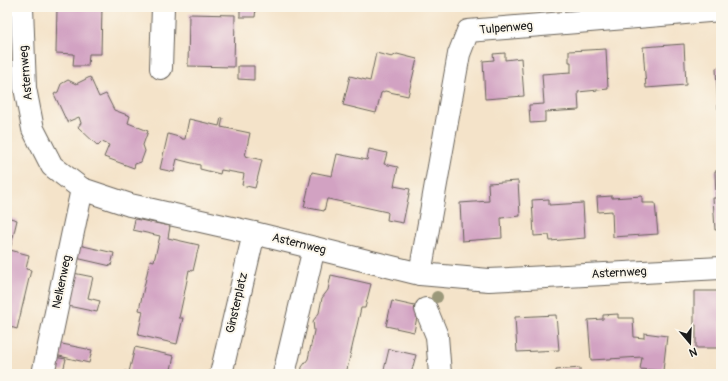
<svg xmlns="http://www.w3.org/2000/svg" width="728" height="381" font-family="Pangolin,sans-serif">
	<style>
		.building { fill: #d2a2c2 }
		.lines { fill: none; stroke-linecap: round; stroke-linejoin: round }
		.minor-casing { stroke: #686259; stroke-width: 24 }
		.minor { stroke: #fff; stroke-width: 22 }
		.tree { fill: #9b987a }
		.labels { text-anchor: middle; dominant-baseline: central; stroke-width: 4; stroke-linejoin: round; paint-order: stroke }
		.street-label { font-size: 12px; fill: #1c1c1c; stroke: #fbf7ec }
	</style>
	<rect width="100%" height="100%" fill="#fbf7ec"/>
	<filter id="ink" filterUnits="userSpaceOnUse"><feTurbulence type="fractalNoise" baseFrequency=".025" numOctaves="2"/><feDisplacementMap in="SourceGraphic" scale="8" xChannelSelector="R" yChannelSelector="G"/><feConvolveMatrix kernelMatrix="1 2 1 2 8 2 1 2 1" color-interpolation-filters="sRGB"/></filter>
	<filter id="wash" filterUnits="userSpaceOnUse"><feTurbulence type="fractalNoise" baseFrequency=".012" numOctaves="4" result="noise"/><feDisplacementMap in="SourceGraphic" scale="16" xChannelSelector="R" yChannelSelector="G"/><feGaussianBlur stdDeviation="0.9" result="paint"/><feColorMatrix in="noise" values="0 0 0 0 0 0 0 0 0 0 0 0 0 0 0 0 0 1.4 0 .05"/><feComposite in="paint" operator="in"/></filter>
	<g filter="url(#wash)">
		<rect width="100%" height="100%" fill="#f4e3c9"/>
		<g id="blocks">
			<!-- building -->
			<g class="building">
				<path d="M57,7H102L101,54H89L88,66H73L74,54L56,53Z"/>
				<path d="M240,7H256L255,17H240Z"/>
				<path d="M189,14L235,15L234,67L188,66Z"/>
				<path d="M684,44L686,85L646,88L643,47Z"/>
				<path d="M606,49L608,89L578,92L579,110L545,112V122L530,123L529,105L544,104L542,74L571,72V62H569V51Z"/>
				<path d="M376,53L392,57L397,54L417,59L408,96L385,91L381,93L376,113L343,105L350,76L370,81Z"/>
				<path d="M505,53V60L521,58L524,96L485,99L483,61L494,60L493,54Z"/>
				<path d="M238,66H254V80L238,79Z"/>
				<path d="M721,67V109H718L716,68Z"/>
				<path d="M90,77L99,97L106,94L114,110L130,116L128,123L148,131L143,145L145,151L141,162L135,164L134,168L104,157L109,145L102,142L98,146L78,127L81,123L79,117L67,122L54,94L58,92L61,84L68,80L76,84Z"/>
				<path d="M221,118H223L221,127L250,133L245,156L262,160L255,188L242,185L244,174L221,170L220,174L200,169V165L180,160L177,159L174,172L160,169L168,134L182,138V139H185L189,119L219,126Z"/>
				<path d="M369,149L387,153L384,164L398,167L394,186L410,189L403,223L387,220L388,213L387,212L328,199H327L324,211L304,207L312,172L332,176L337,154L367,160Z"/>
				<path d="M715,171H721V229L715,230L713,198H716Z"/>
				<path d="M518,181L520,216L501,218L502,238L462,241L460,203L489,201L488,183Z"/>
				<path d="M612,196V198L642,196V203H655L658,234L613,237L612,211L598,212L597,197Z"/>
				<path d="M549,199V205L583,203L585,238L550,241L549,235L534,236L532,200Z"/>
				<path d="M7,217L17,220L10,250L29,255L26,269L31,270L17,329L7,326Z"/>
				<path d="M135,219L170,226L168,238L199,245L193,271L189,270L184,295L179,318H183L177,344L138,335L143,311L139,310L150,260L154,261L160,236L133,230Z"/>
				<path d="M79,245L114,253L111,266L76,258Z"/>
				<path d="M73,273L93,277L88,298L100,301L97,312L68,306L71,294L68,293Z"/>
				<path d="M331,275L371,284L365,308H361L346,374H301L302,367L308,359L314,331L313,321L319,313L322,298L328,290Z"/>
				<path d="M694,291H721V348H696V325H694Z"/>
				<path d="M392,301L419,307L414,332L386,326Z"/>
				<path d="M618,314V318H633L634,337L644,338V333L667,336L663,371L640,369L642,357L591,360L588,320L603,319V315Z"/>
				<path d="M556,315L559,350L517,352L515,317Z"/>
				<path d="M57,343L92,350L89,363L55,355Z"/>
				<path d="M135,347L174,356L170,374H125V371L129,372Z"/>
				<path d="M389,349L416,355L411,374H383Z"/>
				<path d="M54,357L66,359L63,371L51,369Z"/>
				<path d="M580,368V374H556V370Z"/>
			</g>
		</g>
	</g>
	<g filter="url(#ink)">
		<use href="#blocks" fill-opacity="0" stroke="#686259" stroke-width="1"/>
		<g class="lines">
			<defs>
				<g id="minor">
					<path d="M22,7L25,88L33,129L52,166L82,189L130,205L254,233L420,274L489,280L721,268"/>
					<path d="M161,68L163,7"/>
					<path d="M420,274L459,54L468,31L721,10"/>
					<path d="M426,309L437,336L440,374"/>
					<path d="M43,374L82,189"/>
					<path d="M221,374L254,233"/>
					<path d="M284,374L314,248"/>
				</g>
			</defs>
			<!-- minor casing -->
			<use href="#minor" class="minor-casing"/>
			<!-- minor -->
			<use href="#minor" class="minor"/>
		</g>
		<!-- trees -->
		<circle class="tree" cx="437" cy="297" r="6"/>
	</g>
	<g class="labels">
		<!-- street labels -->
		<g class="street-label">
			<text transform="translate(506 28) rotate(-5)">Tulpenweg</text>
			<text transform="translate(26 73) rotate(-95)">Asternweg</text>
			<text transform="translate(299 244) rotate(14)">Asternweg</text>
			<text transform="translate(619 273) rotate(-3)">Asternweg</text>
			<text transform="translate(62 282) rotate(-78)">Nelkenweg</text>
			<text transform="translate(237 303) rotate(-77)">Ginsterplatz</text>
		</g>
	</g>
	<!-- margin -->
	<rect width="728" height="381" fill="none" stroke="#fbf7ec" stroke-width="24"/>
	<!-- north arrow -->
	<g transform="translate(690 343) rotate(161)" stroke="#fbf7ec" stroke-width="3" paint-order="stroke">
	<path d="M0-3L7 15L0 10L-7 15Z" fill="#1c1c1c"/>
	<text y="-6" font-size="11" font-weight="bold" text-anchor="middle" fill="#1c1c1c">N</text>
	</g>
</svg>
